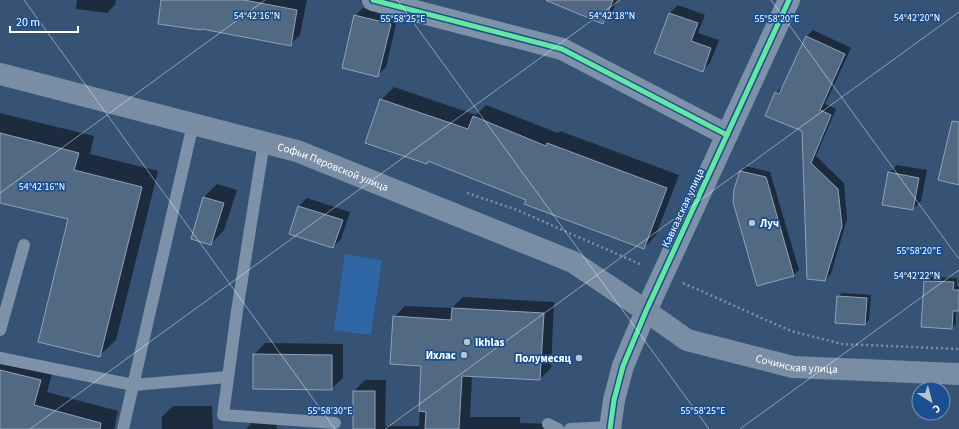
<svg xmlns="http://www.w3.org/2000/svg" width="959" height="429" font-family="'Source Sans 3',sans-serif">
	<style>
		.green { fill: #2f66a5 }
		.shadow { fill: #0007 }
		.building { fill: #526984; stroke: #92a2b6 }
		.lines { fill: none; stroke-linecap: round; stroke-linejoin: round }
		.path { stroke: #7d92a8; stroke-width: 2.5; stroke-dasharray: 2 3; stroke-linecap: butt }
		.lane { stroke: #7d92a8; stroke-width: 12 }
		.street { stroke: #7d92a8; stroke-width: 22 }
		.secondary { stroke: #798da4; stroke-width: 22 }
		.cycleway-casing { stroke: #1b4f8f; stroke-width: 8 }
		.cycleway { stroke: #66e7a1; stroke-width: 5 }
		.ticks { fill: none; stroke: #fff; stroke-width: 1; stroke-opacity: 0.45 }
		.poi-dot { fill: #b9c2ce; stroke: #1b4f8f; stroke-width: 1.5 }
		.labels { text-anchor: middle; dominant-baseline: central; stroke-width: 3.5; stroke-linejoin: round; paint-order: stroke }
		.street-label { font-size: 11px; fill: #fff; stroke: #1b4f8f }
		.poi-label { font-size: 11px; font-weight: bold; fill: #fff; stroke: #1b4f8f; text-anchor: start }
		.ticks-label { font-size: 10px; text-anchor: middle; fill: #fff; stroke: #1b4f8f; stroke-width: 3.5; stroke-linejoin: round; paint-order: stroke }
	</style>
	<rect width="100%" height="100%" fill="#365274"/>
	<!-- green -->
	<path class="green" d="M345,254L382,260L371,335L334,330Z"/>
	<!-- shadow -->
	<g class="shadow">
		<path d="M77,0H116L115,5L107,13L76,9Z"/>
		<path d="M162,0H307L300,35L290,45Z"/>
		<path d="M543,0H617L611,15L603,23L548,0L546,2Z"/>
		<path d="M678,5L705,15L698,33L719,40L710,63L702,71L655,52L670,13Z"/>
		<path d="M363,8L398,16L386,67L378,75L355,16Z"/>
		<path d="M813,30L851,48L825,104L836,109L816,156L844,183L847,219L831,274L825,280L803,130L776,93L782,87H783L807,36Z"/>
		<path d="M394,87L476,115L486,105L558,133L560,131L679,175L656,235L644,248L430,160L427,163L381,100Z"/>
		<path d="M0,113L94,136L90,154L158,171L116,340L99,356L69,219L0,202Z"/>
		<path d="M897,165L927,170L921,201L913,209L889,173Z"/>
		<path d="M745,166L770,172L799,270L794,275L758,285L735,189L741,171Z"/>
		<path d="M217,184L237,190L224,230L211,244L204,197Z"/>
		<path d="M307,198L350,212L341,239L333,247L299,206Z"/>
		<path d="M929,277L957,278V286H959V310H956V324L952,328L925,281Z"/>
		<path d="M842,293L871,295L869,320L865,324L838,297Z"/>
		<path d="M463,297L554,302L551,368L540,379L472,375L470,417H520V423L552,424V429H354V391L365,380H386L385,426H419L422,365L394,317L405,306L452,308Z"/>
		<path d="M265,343L343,344V378L331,389L254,355Z"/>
		<path d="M0,353L54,367L47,392L118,411L114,429H0Z"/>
		<path d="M173,406H212L213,429H162V417Z"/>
		<path d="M252,423H277V429H246Z"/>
	</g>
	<!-- building -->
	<g class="building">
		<path d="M161,0H244L297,10L291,46L202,29L201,30L158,24Z"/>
		<path d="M545,0H613L603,24Z"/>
		<path d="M669,13L698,23L691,41L711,48L703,72L654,53Z"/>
		<path d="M354,15L391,24L378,77L342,68Z"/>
		<path d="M806,36L845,54L820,110L831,115L811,163L838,189L842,226L825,281L807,279L802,131L765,116L775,92L779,94Z"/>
		<path d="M380,99L468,129L473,116L546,146L547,143L667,188L644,249L524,204L526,200L428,161L427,164L365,143Z"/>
		<path d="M952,121L959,122V185L938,180Z"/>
		<path d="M0,133L79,153L74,170L142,187L100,357L38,342L68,219L0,203Z"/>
		<path d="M740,171L766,177L794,276L757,286L733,202L734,189Z"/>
		<path d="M888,172L919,178L913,210L882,205Z"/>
		<path d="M203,197L224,203L211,245L191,239Z"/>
		<path d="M298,206L343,220L333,248L289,234Z"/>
		<path d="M924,281L954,282L953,290H959V311H953L952,329L921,327Z"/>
		<path d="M837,296L867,298L865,325L835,323Z"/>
		<path d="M452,308L544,313L540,380L462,376L459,429H425L426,412L419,411L421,366L390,364L393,316L451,320Z"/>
		<path d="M253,354L332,355V390L253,389Z"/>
		<path d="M0,370L41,380L34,405L101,423L100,429H0Z"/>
		<rect x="353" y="391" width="22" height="38"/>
	</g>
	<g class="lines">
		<!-- path -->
		<g class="path">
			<path d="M467,193L517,210L642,265"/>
			<path d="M683,283L791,331L842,344L959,349"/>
		</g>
		<!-- lane -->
		<g class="lane">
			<path d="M264,142L237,311L223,415L335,423"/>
			<path d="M0,330L24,245"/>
			<path d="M0,358L133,385L228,377"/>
			<path d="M548,424L558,429"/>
			<path d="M123,429L193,124"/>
			<path d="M570,429L611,427L615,429"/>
		</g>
		<!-- street -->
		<g class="street">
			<path d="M373,0L562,49L727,135"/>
			<path d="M610,429L614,400L623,366L646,311L789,0"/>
		</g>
		<!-- secondary -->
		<path class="secondary" id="s1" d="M0,74L297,151L573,262L646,311L687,340L793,367L959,374"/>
		<defs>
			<g id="cycleway">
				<path d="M373,0L562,49L727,135"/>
				<path d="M610,429L614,400L623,366L646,311L789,0"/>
			</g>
		</defs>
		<!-- cycleway casing -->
		<use href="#cycleway" class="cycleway-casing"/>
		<!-- cycleway -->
		<use href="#cycleway" class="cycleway"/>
	</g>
	<!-- ticks -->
	<path class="ticks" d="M24,0L335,429M397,0L709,429M771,0L959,259M0,193L265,0M30,429L620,0M385,429L959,12M740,429L959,270"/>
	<!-- markers -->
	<g class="poi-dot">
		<circle cx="752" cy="223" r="4"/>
		<circle cx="467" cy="342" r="4"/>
		<circle cx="464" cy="355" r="4"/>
		<circle cx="579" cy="358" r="4"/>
	</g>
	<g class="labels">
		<!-- street labels -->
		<g class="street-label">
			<text stroke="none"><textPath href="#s1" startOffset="346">Софьи Перовской улица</textPath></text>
			<text transform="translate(683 208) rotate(-65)">Кавказская улица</text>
			<text stroke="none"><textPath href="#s1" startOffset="855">Сочинская улица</textPath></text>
		</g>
		<!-- poi labels -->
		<g class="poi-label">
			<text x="760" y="223">Луч</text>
			<text x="475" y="342">Ikhlas</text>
			<text x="456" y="355" text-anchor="end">Ихлас</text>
			<text x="571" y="358" text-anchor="end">Полумесяц</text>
		</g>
	</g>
	<g class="ticks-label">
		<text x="257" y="19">54°42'16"N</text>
		<text x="612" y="19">54°42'18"N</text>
		<text x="917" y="21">54°42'20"N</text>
		<text x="403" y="22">55°58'25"E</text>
		<text x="777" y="22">55°58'20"E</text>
		<text x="42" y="190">54°42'16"N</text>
		<text x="919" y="254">55°58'20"E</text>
		<text x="917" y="279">54°42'22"N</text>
		<text x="330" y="414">55°58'30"E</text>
		<text x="703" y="414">55°58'25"E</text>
	</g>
	<!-- north arrow -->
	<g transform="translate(931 401) rotate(144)"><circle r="19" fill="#1b4f8f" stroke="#7695bc"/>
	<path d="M0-3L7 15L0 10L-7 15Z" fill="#b9c2ce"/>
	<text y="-6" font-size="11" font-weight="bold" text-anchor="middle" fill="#ffffff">С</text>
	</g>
	<!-- scale -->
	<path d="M10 26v6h68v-6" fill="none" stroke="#ffffff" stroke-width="2"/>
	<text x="16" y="26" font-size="12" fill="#ffffff" stroke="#1b4f8f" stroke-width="3" paint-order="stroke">20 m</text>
</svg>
